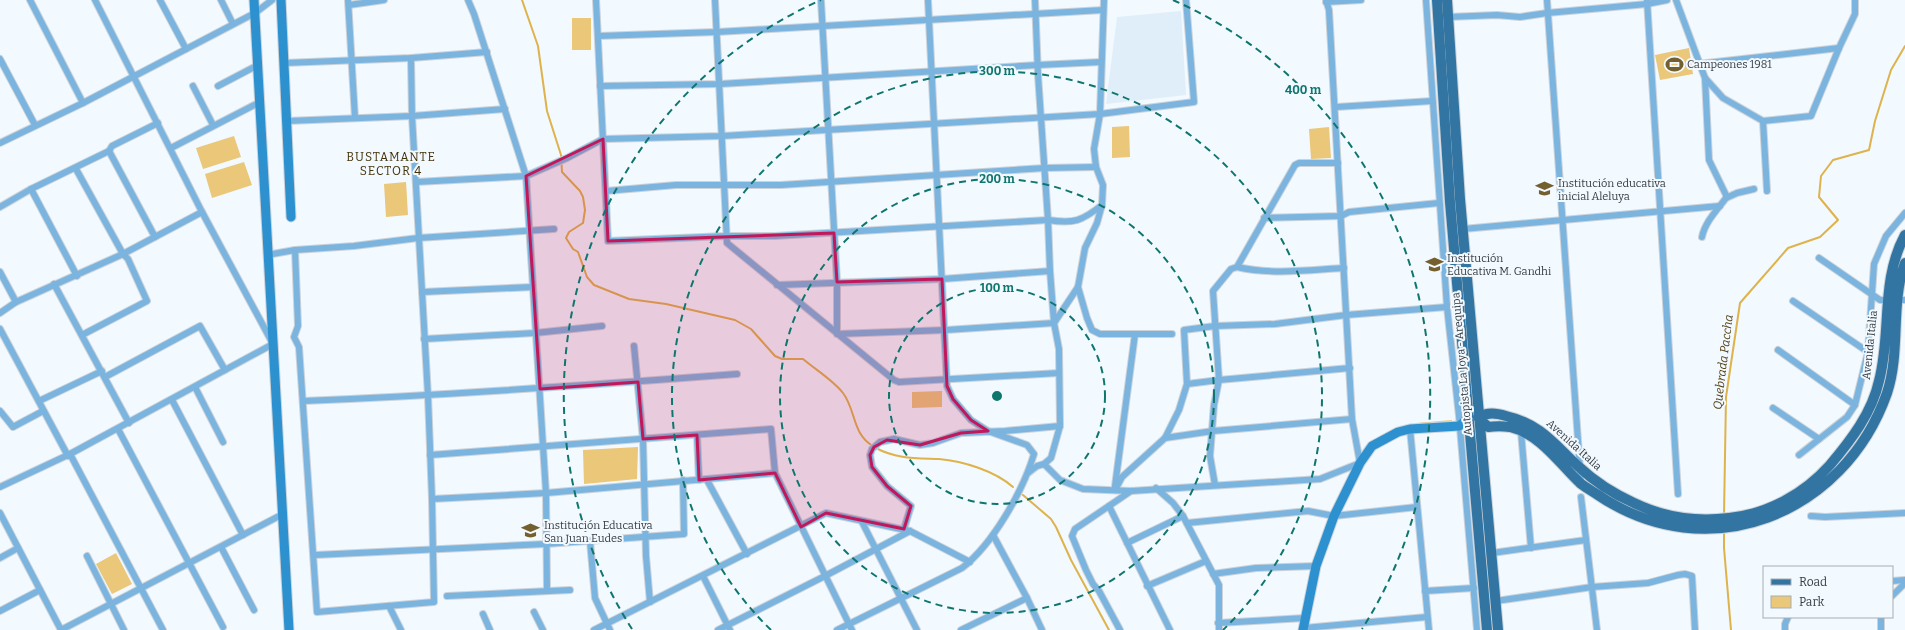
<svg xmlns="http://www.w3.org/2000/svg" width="1905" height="630" font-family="Bitter,serif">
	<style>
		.built { fill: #e0eef9 }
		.green { fill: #eac779 }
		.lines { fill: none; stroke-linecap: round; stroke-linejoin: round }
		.stream { stroke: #deb34b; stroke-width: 2 }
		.street-casing { stroke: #ccd3d9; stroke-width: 8 }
		.secondary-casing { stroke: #ccd3d9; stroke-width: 11 }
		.primary-casing { stroke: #ccd3d9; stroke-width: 12 }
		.street { stroke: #7bb4de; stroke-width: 6 }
		.secondary { stroke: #2d91cf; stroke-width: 9 }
		.primary { stroke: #3375a2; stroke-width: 10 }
		.marked { fill: #c2185b; fill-opacity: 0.2; stroke: #c2185b; stroke-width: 3; stroke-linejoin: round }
		.ring { fill: none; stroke: #0f766e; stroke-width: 2; stroke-dasharray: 7 5 }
		.labels { text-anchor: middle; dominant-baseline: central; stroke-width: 4; stroke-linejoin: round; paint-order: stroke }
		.poi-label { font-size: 11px; fill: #343c41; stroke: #f2f9ff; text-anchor: start }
		.street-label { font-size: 11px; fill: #343c41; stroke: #f2f9ff }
		.neighbourhood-label { font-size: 12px; letter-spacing: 1px; fill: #43330a; stroke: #f2f9ff }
		.water-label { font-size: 12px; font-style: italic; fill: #524016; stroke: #f2f9ff }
		.centre { fill: #0f766e; stroke: #f2f9ff; stroke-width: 2 }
		.ring-label { font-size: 12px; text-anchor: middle; font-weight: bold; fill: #0f766e; stroke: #f2f9ff; stroke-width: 4; stroke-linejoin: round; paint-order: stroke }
	</style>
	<rect width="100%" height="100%" fill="#f2f9ff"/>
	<!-- built -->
	<path class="built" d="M1181,11L1186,95L1106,104L1117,17Z"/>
	<!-- green -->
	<g class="green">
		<rect x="572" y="18" width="19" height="32"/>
		<path d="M1689,48L1693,74L1660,80L1655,55Z"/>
		<path d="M1129,126L1130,157L1112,158V127Z"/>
		<path d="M1329,127L1331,158L1311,159L1309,129Z"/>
		<path d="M234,136L241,157L203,169L196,148Z"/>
		<path d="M244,162L252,185L212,198L205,174Z"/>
		<path d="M406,182L408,215L386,217L384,184Z"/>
		<path d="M942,391V407L912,408V392Z"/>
		<path d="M1452,420V422L1416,425V423Z"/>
		<path d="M638,447L637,479L584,484L583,450Z"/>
		<path d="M116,553L132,584L112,594L96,564Z"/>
	</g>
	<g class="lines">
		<!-- stream -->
		<g class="stream">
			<path d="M522,0L538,46L547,111L561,155L562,172L580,191L583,197L585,210L583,223L569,232L566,238L573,249L578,252L587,277L594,285L629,299L666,304L735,320L751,329L775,356L782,359H803C816,370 833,380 843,393C856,410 852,434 873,446"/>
			<path d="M876,448C896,459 917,458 939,459C963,461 995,471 1013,487"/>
			<path d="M1023,495L1051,519L1056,527L1071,560L1109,630"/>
			<path d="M1724,515L1726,397L1740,303L1788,248L1820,237L1838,220L1819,197L1821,176L1833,160L1869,150L1875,121L1891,70L1905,46"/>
			<path d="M1724,530V548L1731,630"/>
		</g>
		<defs>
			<g id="street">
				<path d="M30,0L83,103"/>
				<path d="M160,0L186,49"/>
				<path d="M221,0L233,24"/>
				<path d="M348,0L355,118"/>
				<path d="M468,0L474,14L526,176L546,493L547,591"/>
				<path d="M596,0L608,241L726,236H775L1048,220C1074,224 1082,221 1102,205"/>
				<path d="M715,0L727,243L894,380L899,382L1059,373"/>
				<path d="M821,0L837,282V334L946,330L1054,323L1078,287L1085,248L1097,223L1102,205L1103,185L1096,167L1094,149L1100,114L1104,0"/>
				<path d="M1426,0L1447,307L1459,416L1477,630"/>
				<path d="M1547,0L1581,483"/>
				<path d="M1647,0L1678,494"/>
				<path d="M1676,0L1705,78L1723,98L1763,121L1811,116L1839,48L1855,14V0"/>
				<path d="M1326,2L1361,0"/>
				<path d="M349,5L384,0"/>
				<path d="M1448,17L1497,15L1520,17L1547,13L1647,4L1667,0"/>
				<path d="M598,36L717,32L1103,10"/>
				<path d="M0,59L35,125"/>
				<path d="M284,63L411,58L487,52"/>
				<path d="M1698,64L1839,48"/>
				<path d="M193,86L213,125"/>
				<path d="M218,86L258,65"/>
				<path d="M600,86L720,84L1038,65L1101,62"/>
				<path d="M1336,107L1432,101"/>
				<path d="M287,121L412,116L505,109"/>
				<path d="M1763,121L1767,191"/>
				<path d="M0,143L83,103L255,13L272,0"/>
				<path d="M171,148L260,102"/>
				<path d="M109,151L155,237"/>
				<path d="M76,169L123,254L128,259L147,301L82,335"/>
				<path d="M416,182L526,176L567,158L603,139L722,136L1100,114L1194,102L1186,0"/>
				<path d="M31,189L77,276"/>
				<path d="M606,191L676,185H781L1045,168L1096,167"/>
				<path d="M1726,198L1737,193L1754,189"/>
				<path d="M0,207L31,189L109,151L112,146L158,123"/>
				<path d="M1264,218L1341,216L1349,212L1439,203"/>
				<path d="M1463,229L1720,206"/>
				<path d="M1702,237C1705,222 1717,210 1726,198V195L1709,160L1705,78"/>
				<path d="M295,250L298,326L294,337L299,347L317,612L434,602L432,499L428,396L412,116L411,58"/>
				<path d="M267,255L295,250L354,246L418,238L554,229"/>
				<path d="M1819,258L1880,300H1905"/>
				<path d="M1237,267C1272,275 1309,270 1344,268"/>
				<path d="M0,272L16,302"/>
				<path d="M54,284L129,423"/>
				<path d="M777,285L942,279L1050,271"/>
				<path d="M1078,287L1087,318L1092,330L1100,334H1172"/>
				<path d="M422,292L533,287"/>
				<path d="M1793,301L1868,352"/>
				<path d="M0,313L16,302L123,254L202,212"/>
				<path d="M0,329L68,456"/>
				<path d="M424,339L535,333L602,326"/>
				<path d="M634,346L643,439L646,556L650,602"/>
				<path d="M1778,350L1855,405"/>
				<path d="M105,377L200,326L225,370"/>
				<path d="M1187,384L1219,380L1350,368"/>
				<path d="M195,387L223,442"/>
				<path d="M172,400L243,535"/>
				<path d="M39,401L102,371"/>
				<path d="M303,401C448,395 592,385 737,374"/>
				<path d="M1773,408L1819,439"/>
				<path d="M0,411L13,427L43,411"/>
				<path d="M118,429L223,627"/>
				<path d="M1410,429L1429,630"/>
				<path d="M1521,432L1531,548"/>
				<path d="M697,435L699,480"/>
				<path d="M1165,438L1213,431L1352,419"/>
				<path d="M70,454L163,630"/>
				<path d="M430,455L771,429L775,473L852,630"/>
				<path d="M1799,455L1847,417L1855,405L1868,352L1874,264L1886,236L1905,213"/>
				<path d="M1044,464L1060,480L1083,489L1131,491L1320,479L1360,463L1352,419L1329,10L1326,0"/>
				<path d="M1028,473L1037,466L1044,464L1051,458L1060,426L1059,349L1054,323L1050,271L1048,220L1038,75L1035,0"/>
				<path d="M707,480L747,554"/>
				<path d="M1215,485L1210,456L1214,405L1219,380L1213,291L1231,269L1237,267L1295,165L1299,163H1338"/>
				<path d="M1115,486L1135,334"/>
				<path d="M0,487L70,454L273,344L202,212L95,0"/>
				<path d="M1156,488L1173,503L1183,516L1219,585V630"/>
				<path d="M1115,490L1122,477L1165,438L1179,410L1187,384L1184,330L1215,326L1275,324L1346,315L1447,307"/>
				<path d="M1581,497L1597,630"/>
				<path d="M432,499L546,493L775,473"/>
				<path d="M1109,506L1170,630"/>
				<path d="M0,513L61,630"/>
				<path d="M1811,516L1825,517L1905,513"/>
				<path d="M862,522L917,630"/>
				<path d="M1187,523L1308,511L1334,516L1417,507"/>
				<path d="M904,529L911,506L887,486L872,467L870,455L872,449L880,442L894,439L920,445L933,443L961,433L1005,431L1060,426"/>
				<path d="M993,535L1027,598L1042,630"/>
				<path d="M590,541L595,598L610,630"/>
				<path d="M1127,543L1183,516"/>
				<path d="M221,547L254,610"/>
				<path d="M1492,553L1586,540"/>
				<path d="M315,555L546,544L684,534L683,480"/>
				<path d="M87,556L124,630"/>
				<path d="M0,558L18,548"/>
				<path d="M1213,574L1256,568L1316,566"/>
				<path d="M703,576L730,630"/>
				<path d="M1892,581L1905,580"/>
				<path d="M1147,586L1206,561"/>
				<path d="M1425,591L1474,588"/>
				<path d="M447,596L570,590"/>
				<path d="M1892,596L1905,583"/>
				<path d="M1496,601L1592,587L1648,583L1678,575L1685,574L1692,576L1695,630"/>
				<path d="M389,606L401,630"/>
				<path d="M0,611L40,590"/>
				<path d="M534,612L543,630"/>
				<path d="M483,614L490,630"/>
				<path d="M1218,623L1305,618"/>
				<path d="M1304,628L1427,617"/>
				<path d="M61,630L283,514"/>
				<path d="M594,630L826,513L910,531L970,562"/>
				<path d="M718,630L825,576L910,531"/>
				<path d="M837,630L962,568C993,544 1023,491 1034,454L1027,445L988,431L971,420L953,399L947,386L928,0"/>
				<path d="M961,630L1027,598"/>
				<path d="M1120,630L1099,591L1093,584L1086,570L1072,536L1075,529L1131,491"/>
				<path d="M1785,630V624L1788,617"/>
				<path d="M1881,630V617"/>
			</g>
			<g id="secondary">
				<path d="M254,0L289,630"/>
				<path d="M281,0L291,217"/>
				<path d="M1303,630L1316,566L1334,516L1360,463L1372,446L1398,432L1410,429L1459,426L1468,418"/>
			</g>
			<g id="primary">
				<path d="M1437,0L1450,202L1487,630"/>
				<path d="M1447,0L1460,199L1498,630"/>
				<path d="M1905,235C1880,281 1892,332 1879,381C1872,413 1851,440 1830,465C1804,494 1768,514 1729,518C1697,522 1663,517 1634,503C1614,494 1595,482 1579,467C1555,445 1541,424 1506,416C1496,413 1488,412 1478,417L1488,427C1495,426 1503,426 1510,427C1540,434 1559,463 1580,483C1585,487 1592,491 1598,495C1708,569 1844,515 1887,393C1901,351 1890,304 1905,263"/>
			</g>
		</defs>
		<!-- street casing -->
		<use href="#street" class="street-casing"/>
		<!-- secondary casing -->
		<use href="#secondary" class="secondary-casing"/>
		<!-- primary casing -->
		<use href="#primary" class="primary-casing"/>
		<!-- street -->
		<use href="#street" class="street"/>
		<!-- secondary -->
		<use href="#secondary" class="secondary"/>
		<!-- primary -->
		<use href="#primary" class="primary"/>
	</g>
	<!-- marked area -->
	<path class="marked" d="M603,139L608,241L834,233L837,282L942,279L947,386L953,399L971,420L988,431L961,433L920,445L887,440L874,447L870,455L872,467L887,486L911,506L904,529L826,513L801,527L775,473L699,480L697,435L643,439L638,382L540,389L526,176Z"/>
	<!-- distance rings -->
	<g class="ring">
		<circle cx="997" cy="396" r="108"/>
		<circle cx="997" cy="396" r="217"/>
		<path d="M771 630A325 325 0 1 1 1223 630"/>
		<path d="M632 629A433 433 0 0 1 821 0M1173 0A433 433 0 0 1 1362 629"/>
	</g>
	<!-- icons -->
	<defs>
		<symbol id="stadium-bare" viewBox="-9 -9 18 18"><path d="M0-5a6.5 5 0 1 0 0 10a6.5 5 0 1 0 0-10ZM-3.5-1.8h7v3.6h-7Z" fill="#745f2e" stroke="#f2f9ff" stroke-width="2.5" paint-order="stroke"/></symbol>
		<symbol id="school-bare" viewBox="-9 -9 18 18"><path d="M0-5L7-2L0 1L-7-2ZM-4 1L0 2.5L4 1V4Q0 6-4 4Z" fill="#745f2e" stroke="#f2f9ff" stroke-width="2.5" paint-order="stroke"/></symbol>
	</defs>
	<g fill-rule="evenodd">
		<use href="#stadium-bare" x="1662" y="52" width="25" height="25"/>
		<use href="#school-bare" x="1532" y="176" width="25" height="25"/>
		<use href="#school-bare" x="1422" y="252" width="25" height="25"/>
		<use href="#school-bare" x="518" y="518" width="25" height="25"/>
	</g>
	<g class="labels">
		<!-- poi labels -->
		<g class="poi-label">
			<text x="1687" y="64">Campeones 1981</text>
			<text x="1558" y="183">Institución educativa<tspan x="1558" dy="13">inicial Aleluya</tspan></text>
			<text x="1447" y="258">Institución<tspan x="1447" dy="13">Educativa M. Gandhi</tspan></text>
			<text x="544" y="525">Institución Educativa<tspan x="544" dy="13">San Juan Eudes</tspan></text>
		</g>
		<!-- street labels -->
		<g class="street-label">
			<text transform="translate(1870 345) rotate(-84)">Avenida Italia</text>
			<text transform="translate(1462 364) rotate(-95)">Autopista La Joya - Arequipa</text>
			<text transform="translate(1574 445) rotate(42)">Avenida Italia</text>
		</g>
		<!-- neighbourhood labels -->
		<g class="neighbourhood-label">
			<text x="391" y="157">BUSTAMANTE<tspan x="391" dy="14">SECTOR 4</tspan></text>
		</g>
		<!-- water labels -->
		<g class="water-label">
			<text transform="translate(1723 362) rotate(-83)">Quebrada Paccha</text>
		</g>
	</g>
	<circle cx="997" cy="396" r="6" class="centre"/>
	<g class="ring-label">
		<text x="997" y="75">300 m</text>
		<text x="1303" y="94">400 m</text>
		<text x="997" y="183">200 m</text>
		<text x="997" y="292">100 m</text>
	</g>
	<!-- legend -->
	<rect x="1763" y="566" width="130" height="52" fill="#f2f9ff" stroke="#a6adb3"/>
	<rect x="1771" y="579" width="20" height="6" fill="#3375a2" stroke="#a6adb3"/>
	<text x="1799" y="586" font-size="12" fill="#343c41">Road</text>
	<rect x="1771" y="596" width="20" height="12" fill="#eac779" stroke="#a6adb3"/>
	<text x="1799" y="606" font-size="12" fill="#343c41">Park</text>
</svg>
